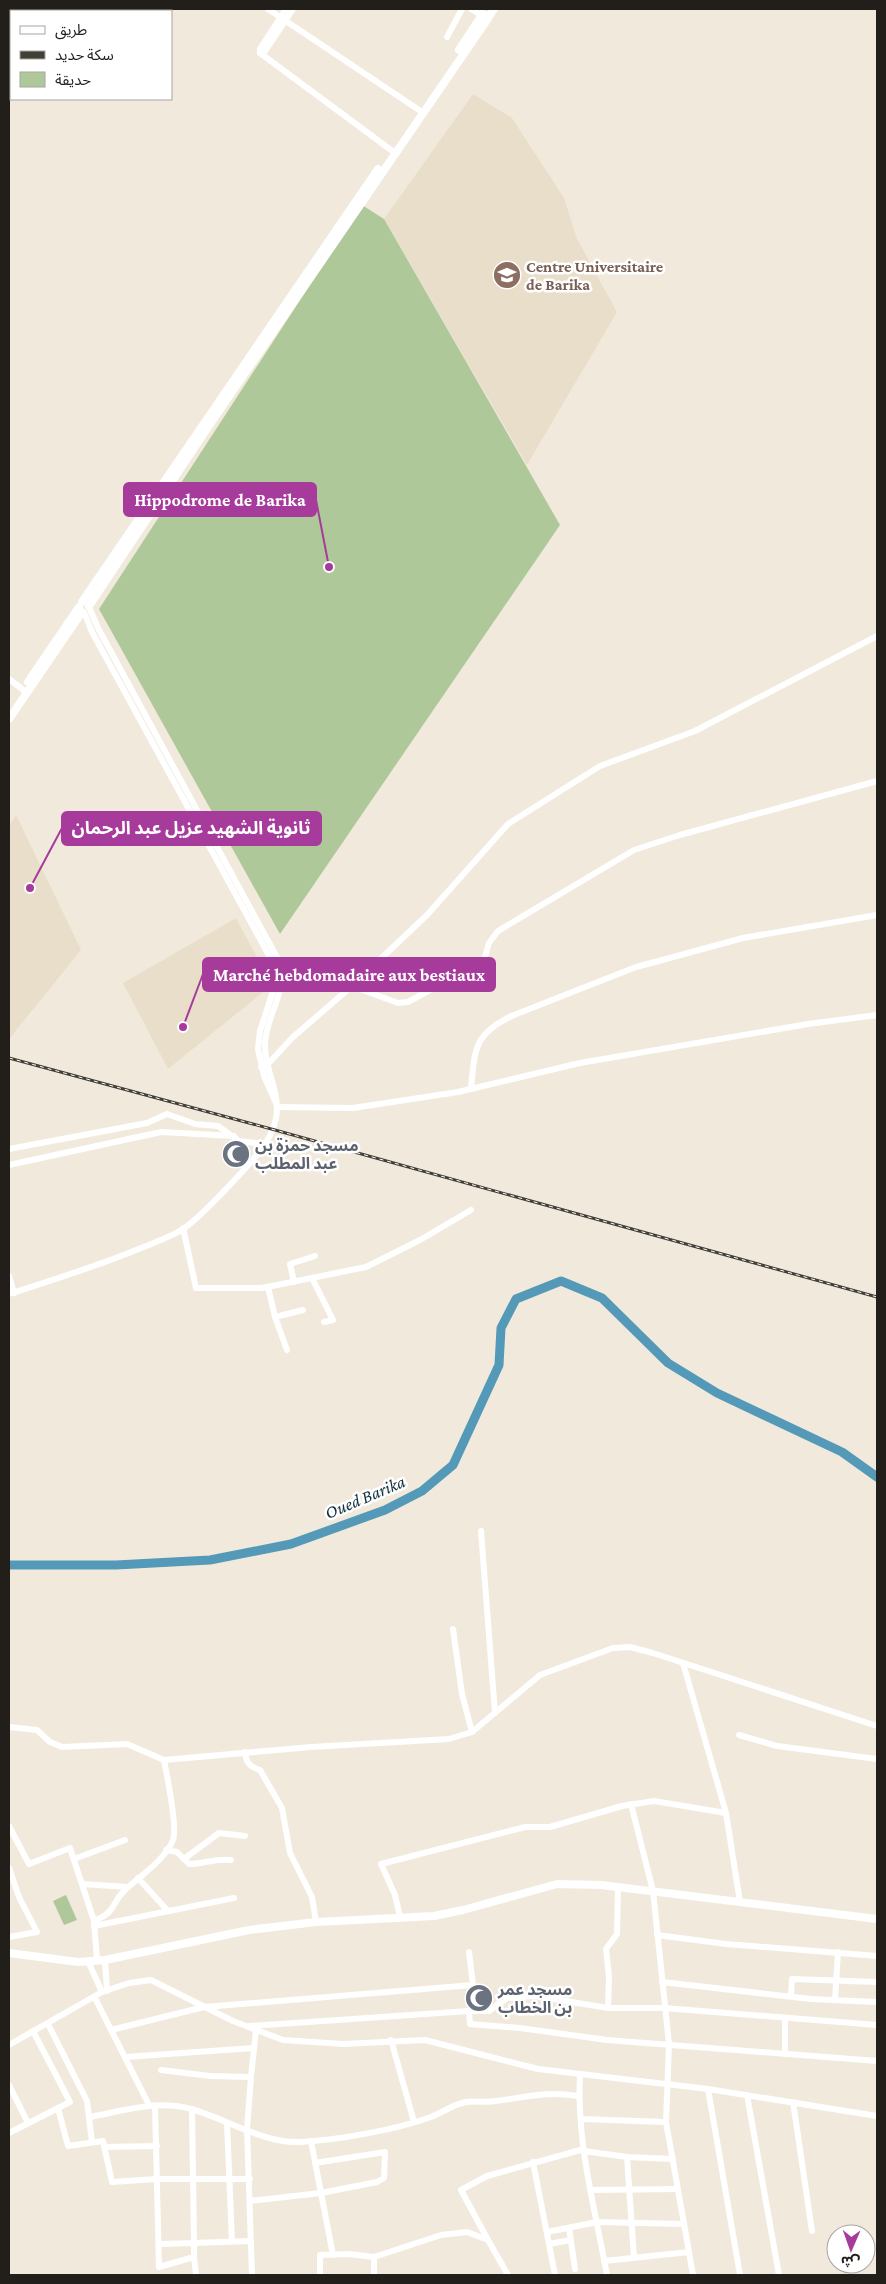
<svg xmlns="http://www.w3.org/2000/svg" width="886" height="2284" font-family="'Crimson Pro','Noto Sans Arabic',serif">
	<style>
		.built { fill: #e9deca }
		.green { fill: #aec89a }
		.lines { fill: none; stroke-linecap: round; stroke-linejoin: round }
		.river { stroke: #5599b9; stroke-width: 9 }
		.minor { stroke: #fff; stroke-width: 6 }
		.major { stroke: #fff; stroke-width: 8 }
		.rail-casing { stroke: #423e38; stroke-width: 3 }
		.rail { stroke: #fff; stroke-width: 1; stroke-dasharray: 4; stroke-linecap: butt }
		.labels { text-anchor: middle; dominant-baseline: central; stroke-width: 5; stroke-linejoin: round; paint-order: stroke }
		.education-label { font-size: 16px; font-weight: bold; fill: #785e54; stroke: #fff; text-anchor: start }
		.worship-label { font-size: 16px; font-weight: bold; fill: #5b616d; stroke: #fff; text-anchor: start }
		.water-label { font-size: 18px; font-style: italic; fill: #10303e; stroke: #fff }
		.leader { fill: none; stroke: #a63b9b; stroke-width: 2 }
		.callout-dot { fill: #a63b9b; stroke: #fff; stroke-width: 2 }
		.callout { fill: #a63b9b; stroke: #a63b9b; stroke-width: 2 }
		.callout-label { font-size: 18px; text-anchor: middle; font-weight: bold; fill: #fff }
	</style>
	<rect width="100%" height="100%" fill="#f1eadc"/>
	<!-- built -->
	<g class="built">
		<path d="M473,94L512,118L564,198L577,239L617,312L527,465L384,219Z"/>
		<path d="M16,815L81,950L9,1039V826Z"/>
		<path d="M236,918L272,985L168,1069L123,983Z"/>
	</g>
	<!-- green -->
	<g class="green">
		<path d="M362,205L384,219L560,525L280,934L99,609Z"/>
		<path d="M66,1895L77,1920L64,1925L53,1901Z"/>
	</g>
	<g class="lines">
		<!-- river -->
		<path class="river" d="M9,1565H116L210,1560L291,1544L385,1510L422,1491L453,1465L499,1365L501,1328L516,1299L561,1281L602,1298L668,1363L717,1393L842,1452L877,1477"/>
		<!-- minor -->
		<g class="minor">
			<path d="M268,9L419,110"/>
			<path d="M471,9L481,15"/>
			<path d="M447,37L462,9"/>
			<path d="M260,53L391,150"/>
			<path d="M260,53L265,51L293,9"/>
			<path d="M260,53V49L286,9"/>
			<path d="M84,612L92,632L272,961L274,988L260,1031L258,1049L264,1076L276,1103"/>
			<path d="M9,679L26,692"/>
			<path d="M352,986L398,1003L408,1002L484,960L489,943L498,931L634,850L680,835L877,781"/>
			<path d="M261,1067L268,1064L292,1038L352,986L427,915L508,824L600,766L695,731L877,636"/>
			<path d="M471,1088C475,1048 474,1033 514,1015L636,967L666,959L743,938L877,915"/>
			<path d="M277,1107L353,1108L458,1092L580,1063L808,1024L877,1015"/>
			<path d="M9,1149L147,1123L167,1114L195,1124L218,1126L239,1141L264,1144"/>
			<path d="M9,1165L161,1132L234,1136"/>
			<path d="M183,1228L196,1288H262L366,1267L420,1240L471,1210"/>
			<path d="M9,1276L14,1293"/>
			<path d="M312,1278L333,1320L324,1322"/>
			<path d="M294,1282L290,1264L315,1256"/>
			<path d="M268,1287L275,1317L287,1350"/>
			<path d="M9,1294C53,1280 98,1266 141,1248C158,1241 177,1235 191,1223C209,1208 226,1189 242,1172C256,1156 272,1140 276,1118C281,1092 264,1070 265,1044C266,1014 289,991 279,961L98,628L89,607"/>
			<path d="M275,1317L303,1310"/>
			<path d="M481,1531L495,1713"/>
			<path d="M453,1629L462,1694L472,1732"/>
			<path d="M683,1663L726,1813L740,1902"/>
			<path d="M9,1727L37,1730L50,1742L62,1747L127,1744L164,1760C167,1776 178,1827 173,1840C165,1860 140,1876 125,1890C109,1905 119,1910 94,1921L97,1960"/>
			<path d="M739,1735L777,1746L877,1759"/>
			<path d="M245,1752C246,1763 250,1767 260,1770L282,1808L290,1853L312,1897L316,1922"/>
			<path d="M164,1760L311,1747L449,1739L472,1732L540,1675L613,1648L630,1647L653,1653L877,1726"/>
			<path d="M9,1826L29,1864L70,1848L94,1921"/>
			<path d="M166,1850L177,1852L189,1864C204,1864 215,1858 231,1860"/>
			<path d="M74,1859L125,1840"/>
			<path d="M184,1859L219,1833L245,1836"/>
			<path d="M9,1868L19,1897L37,1932L9,1937"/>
			<path d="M138,1878L168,1911"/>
			<path d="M82,1884L128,1887"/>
			<path d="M400,1917L395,1895L381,1864L525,1827H550L622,1806L654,1801L726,1813"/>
			<path d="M94,1926L234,1898"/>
			<path d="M657,1935L726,1944L877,1956"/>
			<path d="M105,1960L107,1991"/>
			<path d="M88,1961L102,1992"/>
			<path d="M662,1982L811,1999L877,2002"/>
			<path d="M791,1996L792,1979L877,1982"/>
			<path d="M95,1998L149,2105"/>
			<path d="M835,2000L838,1952"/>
			<path d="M608,2008L609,1977L606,1949L617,1934L618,1887"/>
			<path d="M469,2011H489L507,1998L535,1996L608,2008H664L877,2025"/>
			<path d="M785,2018V2054"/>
			<path d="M48,2024L87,2101L92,2142"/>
			<path d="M250,2026L469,2011L470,2024L520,2028L607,2040L877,2061"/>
			<path d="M111,2030L204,2007L473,1985L469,1952"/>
			<path d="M391,2040L414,2122"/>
			<path d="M9,2045L102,1992L129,1983L151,1980L233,2021L283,2040L343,2044L425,2040L538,2069L708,2089L877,2116"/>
			<path d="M125,2057L254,2048"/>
			<path d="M161,2070L210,2076L251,2077L256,2030"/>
			<path d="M580,2074C576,2141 595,2209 607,2275"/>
			<path d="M251,2077L247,2129L252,2275"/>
			<path d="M9,2085L28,2123"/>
			<path d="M708,2089L740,2275"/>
			<path d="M747,2095L779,2275"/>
			<path d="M793,2102L812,2231"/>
			<path d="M155,2106L159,2267L194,2257V2243L159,2244"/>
			<path d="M58,2108L68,2146L103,2141L112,2182L157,2179H250"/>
			<path d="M192,2109L194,2243L251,2241"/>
			<path d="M90,2117C123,2111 158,2099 191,2109C224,2118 265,2144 300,2142C338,2140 395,2130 431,2117C441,2113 451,2106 462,2103C473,2100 484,2103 496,2101C528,2097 544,2091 578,2096"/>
			<path d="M581,2119L666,2122"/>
			<path d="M227,2123L232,2241"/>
			<path d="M9,2133L70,2102L33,2031"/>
			<path d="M311,2141L333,2255"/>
			<path d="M105,2147L157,2146"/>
			<path d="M584,2151L627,2157L673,2159"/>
			<path d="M627,2157L634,2258"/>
			<path d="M533,2162L555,2275"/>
			<path d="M591,2190L678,2189"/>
			<path d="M250,2201L321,2193L377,2182L384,2178L385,2152L315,2163"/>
			<path d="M569,2228L575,2269"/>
			<path d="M547,2232L597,2222L684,2224"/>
			<path d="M488,2240L461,2190L487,2176L584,2149"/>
			<path d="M549,2244L571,2240"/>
			<path d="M689,2252L693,2275"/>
			<path d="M194,2257L196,2275"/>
			<path d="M374,2257V2275"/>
			<path d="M604,2261L689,2252L666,2122L669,2044L653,1891L631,1804"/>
			<path d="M320,2275V2255L349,2254L374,2257L441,2235L467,2232L488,2240L508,2275"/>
		</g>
		<!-- major -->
		<g class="major">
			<path d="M488,18L494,9"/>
			<path d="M459,50L480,18"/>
			<path d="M82,602L378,169"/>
			<path d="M89,606L208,427L487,20V16L482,14L480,20L485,22"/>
			<path d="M28,682L79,607"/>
			<path d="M9,719L82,612"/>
			<path d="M9,1953L78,1962L105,1960L249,1930L316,1922L434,1916L463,1910L557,1884L601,1885L877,1919"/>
		</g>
		<defs>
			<path id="rail" d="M9,1058L275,1130L877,1297"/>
		</defs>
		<!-- rail casing -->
		<use href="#rail" class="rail-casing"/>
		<!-- rail -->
		<use href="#rail" class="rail"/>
	</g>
	<!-- icons -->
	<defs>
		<symbol id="university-disc" viewBox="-11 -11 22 22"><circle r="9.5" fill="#8d6e63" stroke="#fff"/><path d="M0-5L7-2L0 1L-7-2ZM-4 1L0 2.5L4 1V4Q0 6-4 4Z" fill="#fff"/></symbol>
		<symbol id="mosque-disc" viewBox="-11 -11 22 22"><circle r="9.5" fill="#6b7280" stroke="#fff"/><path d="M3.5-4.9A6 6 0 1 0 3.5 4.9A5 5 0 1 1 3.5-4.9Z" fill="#fff"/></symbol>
	</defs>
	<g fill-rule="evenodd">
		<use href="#university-disc" x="491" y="259" width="32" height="32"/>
		<use href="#mosque-disc" x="220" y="1138" width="32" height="32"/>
		<use href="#mosque-disc" x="463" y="1982" width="32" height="32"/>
	</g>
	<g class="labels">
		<!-- education labels -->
		<g class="education-label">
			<text x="526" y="266">Centre Universitaire<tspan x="526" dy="18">de Barika</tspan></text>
		</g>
		<!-- worship labels -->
		<g class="worship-label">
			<text x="255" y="1145">مسجد حمزة بن<tspan x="255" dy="18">عبد المطلب</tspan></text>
			<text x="498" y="1989">مسجد عمر<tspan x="498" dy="18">بن الخطاب</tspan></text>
		</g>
		<!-- water labels -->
		<g class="water-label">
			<text transform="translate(365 1497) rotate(-23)">Oued Barika</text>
		</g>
	</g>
	<!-- callouts -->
	<path class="leader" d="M329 567L316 500M30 888L62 828M183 1027L203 974"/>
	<g class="callout-dot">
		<circle cx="329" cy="567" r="5"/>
		<circle cx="30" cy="888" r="5"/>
		<circle cx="183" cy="1027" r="5"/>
	</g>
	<g class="callout">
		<rect x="124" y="483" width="192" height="33" rx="5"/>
		<rect x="62" y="812" width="259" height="33" rx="5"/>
		<rect x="203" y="958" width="292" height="33" rx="5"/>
	</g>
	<g class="callout-label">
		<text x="220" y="506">Hippodrome de Barika</text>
		<text x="191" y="834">ثانوية الشهيد عزيل عبد الرحمان</text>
		<text x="349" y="981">Marché hebdomadaire aux bestiaux</text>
	</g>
	<!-- border -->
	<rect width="886" height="2284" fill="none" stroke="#221f1a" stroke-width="20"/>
	<!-- legend -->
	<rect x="10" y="10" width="162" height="90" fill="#ffffff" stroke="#a7a5a3"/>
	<rect x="20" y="26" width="25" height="8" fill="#ffffff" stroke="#a7a5a3"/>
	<text x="55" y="35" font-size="15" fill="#221f1a">طريق</text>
	<rect x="20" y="51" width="25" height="8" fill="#423e38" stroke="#a7a5a3"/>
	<text x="55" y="60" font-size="15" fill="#221f1a">سكة حديد</text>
	<rect x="20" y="72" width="25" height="15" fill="#aec89a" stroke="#a7a5a3"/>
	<text x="55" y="85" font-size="15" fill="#221f1a">حديقة</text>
	<!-- north arrow -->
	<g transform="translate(851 2249) rotate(182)"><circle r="24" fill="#ffffff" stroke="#a7a5a3"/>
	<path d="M0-4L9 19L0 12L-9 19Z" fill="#a63b9b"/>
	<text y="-8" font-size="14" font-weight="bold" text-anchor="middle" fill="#221f1a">ش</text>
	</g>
</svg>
